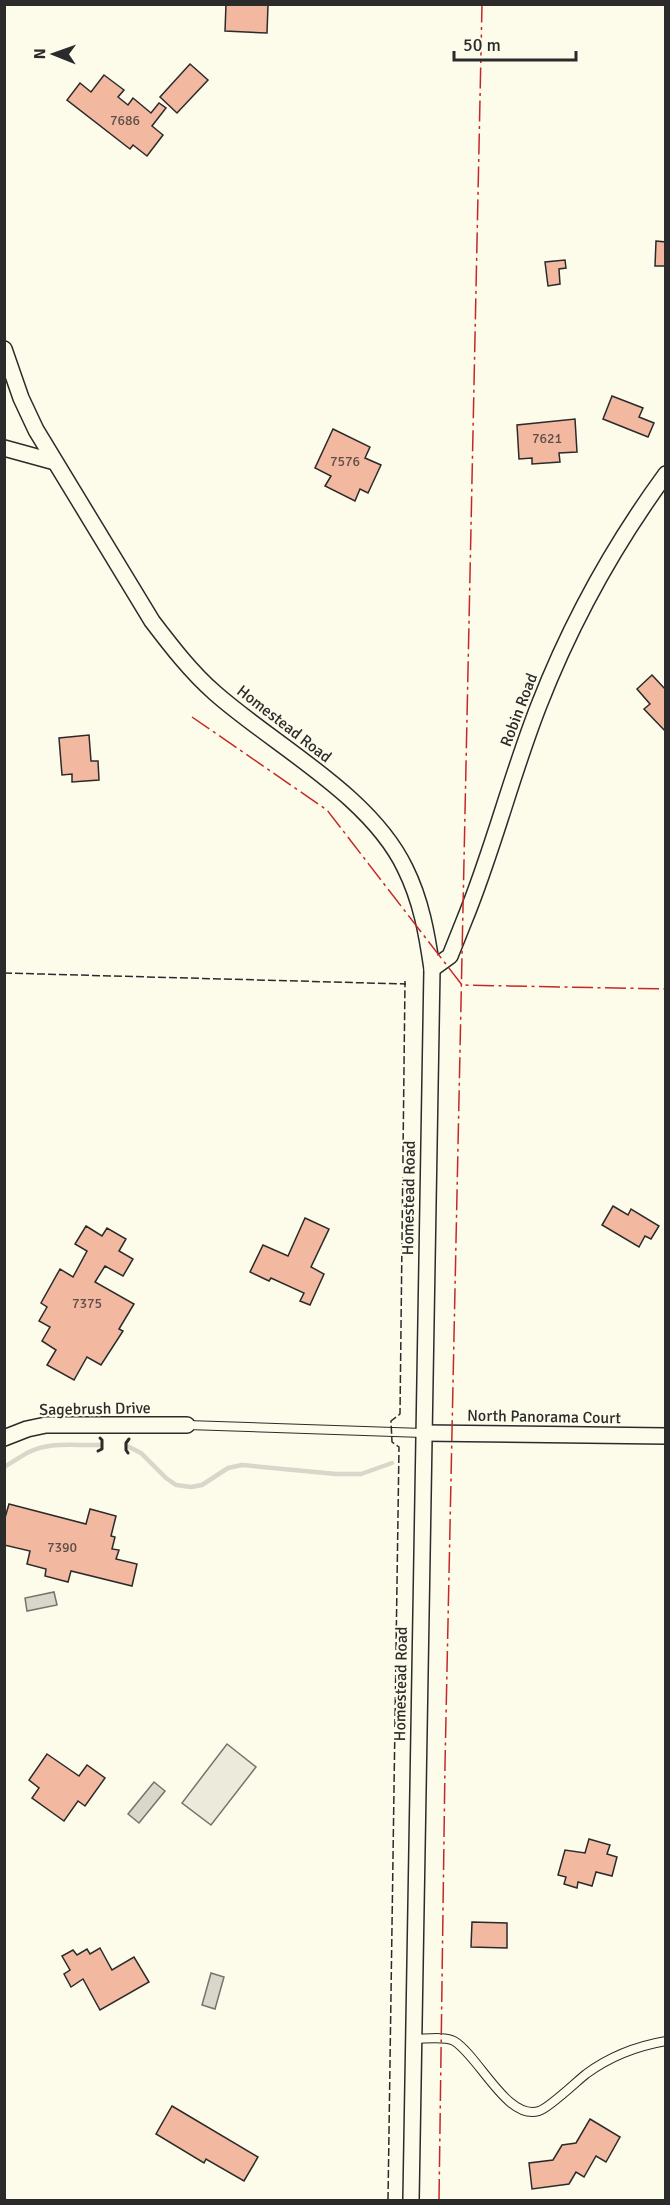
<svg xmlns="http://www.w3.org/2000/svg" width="670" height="2205" font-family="Signika,sans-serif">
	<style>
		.green { fill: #ecebdb; stroke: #74746e; stroke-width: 1.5 }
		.water { fill: #d8d7c9; stroke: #74746e; stroke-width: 1.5 }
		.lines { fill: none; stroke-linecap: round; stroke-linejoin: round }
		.stream { stroke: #d8d7c9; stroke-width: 4.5 }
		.building { fill: #f2b8a0; stroke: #2b2b2b; stroke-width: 1.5 }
		.lane-casing { stroke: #2b2b2b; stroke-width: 10 }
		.street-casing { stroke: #2b2b2b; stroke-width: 18 }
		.lane { stroke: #fdfbea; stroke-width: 8 }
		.street { stroke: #fdfbea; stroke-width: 15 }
		.fence { stroke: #2b2b2b; stroke-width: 1.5; stroke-dasharray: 8 3; stroke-linecap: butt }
		.wall { stroke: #2b2b2b; stroke-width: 3 }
		.power { stroke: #c62828; stroke-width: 1.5; stroke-dasharray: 21 4.5 3 4.5; stroke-linecap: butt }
		.labels { text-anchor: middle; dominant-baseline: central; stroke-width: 4.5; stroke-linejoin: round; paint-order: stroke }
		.number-label { font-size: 14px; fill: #5d4e48 }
		.street-label { font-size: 16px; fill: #2b2b2b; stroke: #fdfbea }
	</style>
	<rect width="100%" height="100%" fill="#fdfbea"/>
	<!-- green -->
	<path class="green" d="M227,1744L256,1767L211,1825L182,1803Z"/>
	<!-- water -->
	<g class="water">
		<path d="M54,1592L57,1605L27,1611L25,1598Z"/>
		<path d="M154,1782L165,1791L139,1823L128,1814Z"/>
		<path d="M211,1973L224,1977L215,2009L202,2005Z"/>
	</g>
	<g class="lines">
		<!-- stream -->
		<g class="stream">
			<path d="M127,1446L141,1453L166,1478L176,1485L191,1487L202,1485L228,1468L242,1465L336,1474H361L392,1463"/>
			<path d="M4,1467C13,1462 21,1456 29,1452C51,1441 77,1446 101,1445"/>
			<path d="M4,2200H5"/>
		</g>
	</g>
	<!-- building -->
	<g class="building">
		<path d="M226,4L268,5L267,33L225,31Z"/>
		<path d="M190,64L208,80L177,113L160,97Z"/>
		<path d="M104,75L124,90L118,97L128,105L133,98L151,113L159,103L166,108L152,126L163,135L147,156L133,145L130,149L67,100L80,83L91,92Z"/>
		<path d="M656,241L666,242V266H655Z"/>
		<path d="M565,260L566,268L559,269L560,284L548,286L545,262Z"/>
		<path d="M612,396L643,408L639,417L654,423L648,437L603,419Z"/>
		<path d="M575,419L577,452L559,453L560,462L532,464V458L519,459L517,425Z"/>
		<path d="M333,429L370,447L365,458L381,465L368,493L360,489L355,501L325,486L331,476L315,468Z"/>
		<path d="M652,675L666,690V732L644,709L650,704L637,689Z"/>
		<path d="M89,735L91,761H98L99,780L72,782V774L62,775L59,738Z"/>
		<path d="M613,1206L628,1215L631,1209L659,1226L651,1239L645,1236L639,1247L602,1225Z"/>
		<path d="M305,1218L329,1229L311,1267L324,1274L310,1305L300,1301L304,1293L271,1278L269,1281L250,1272L263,1245L288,1256Z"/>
		<path d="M86,1226L102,1236L107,1228L126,1239L119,1251L133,1259L123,1276L105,1266L95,1282L134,1304L119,1329L123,1331L101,1365L87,1357L74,1380L47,1365L56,1350L42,1341L50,1327L39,1321L47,1307L41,1303L60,1269L73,1277L87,1251L75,1244Z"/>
		<path d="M9,1504L86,1524L90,1509L116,1516L111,1536L115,1537L112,1549L119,1550L116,1559L137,1564L132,1586L71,1571L68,1582L45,1576L46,1569L27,1564L30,1551L4,1545V1521Z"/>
		<path d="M47,1754L79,1776L87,1765L105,1778L85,1806L78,1801L64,1821L32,1798L39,1788L29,1780Z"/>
		<path d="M589,1839L610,1845L607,1854L617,1857L612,1876L596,1872L592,1886L578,1882L577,1888L564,1884L566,1877L558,1875L565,1850L585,1853Z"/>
		<path d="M472,1922L507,1923V1948L471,1947Z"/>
		<path d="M100,1948L112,1970L134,1957L149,1982L100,2010L83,1979L71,1987L64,1974L70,1970L62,1956L73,1950L77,1955L87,1949L90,1954Z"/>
		<path d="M172,2106L258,2157L244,2181L206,2159L204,2163L156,2134Z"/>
		<path d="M590,2119L620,2137L606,2162L596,2156L584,2177L576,2172L569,2184L532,2189L529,2163L553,2160L562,2145L576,2143Z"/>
	</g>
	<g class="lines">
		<defs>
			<g id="lane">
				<path d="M187,1425L423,1433"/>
				<path d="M414,2039C425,2039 445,2036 454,2041C479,2056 507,2121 539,2111C549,2108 576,2082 586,2074C609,2057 637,2046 666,2041"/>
			</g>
			<g id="street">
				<path d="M4,349L21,398L36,430L152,621C171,646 191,672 215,693C275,746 370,795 405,868C421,900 427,934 432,969L411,2200"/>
				<path d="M4,448L55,462"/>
				<path d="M432,969L450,956L464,921C493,851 511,776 539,705C571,623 614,545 666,474"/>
				<path d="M423,1433L666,1436"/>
				<path d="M4,1438L27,1429L46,1425H187"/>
			</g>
		</defs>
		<!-- lane casing -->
		<use href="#lane" class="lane-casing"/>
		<!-- street casing -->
		<use href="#street" class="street-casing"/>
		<!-- lane -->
		<use href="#lane" class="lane"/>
		<!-- street -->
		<use href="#street" class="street"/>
		<!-- fence -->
		<g class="fence">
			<path d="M4,973L406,984"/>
			<path d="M388,2200L399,1447L392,1442L391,1421L400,1414L405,981"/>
		</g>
		<!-- wall -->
		<g class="wall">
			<path d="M98,1451L102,1449V1440L100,1438"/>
			<path d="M128,1453L126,1450V1443L129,1439"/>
		</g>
		<!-- power -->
		<g class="power">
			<path d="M192,717L327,810L462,985L666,989"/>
			<path d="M439,2200L445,1765L482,4"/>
		</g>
	</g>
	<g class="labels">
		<!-- number labels -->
		<g class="number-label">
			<text x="125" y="120">7686</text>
			<text x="547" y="438">7621</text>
			<text x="345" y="461">7576</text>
			<text x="87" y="1303">7375</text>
			<text x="62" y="1547">7390</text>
		</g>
		<!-- street labels -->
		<g class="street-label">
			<text transform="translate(519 710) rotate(-69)">Robin Road</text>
			<text transform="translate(284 724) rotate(38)">Homestead Road</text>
			<text transform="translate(409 1198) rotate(-89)">Homestead Road</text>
			<text transform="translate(95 1409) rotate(-1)">Sagebrush Drive</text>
			<text transform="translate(544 1417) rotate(1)">North Panorama Court</text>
			<text transform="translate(401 1684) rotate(-89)">Homestead Road</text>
		</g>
	</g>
	<!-- border -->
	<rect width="670" height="2205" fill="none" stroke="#2b2b2b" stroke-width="12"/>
	<!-- north arrow -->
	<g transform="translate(54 54) rotate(271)" stroke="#fdfbea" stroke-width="4.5" paint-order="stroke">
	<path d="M0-4.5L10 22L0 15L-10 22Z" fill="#2b2b2b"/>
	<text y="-9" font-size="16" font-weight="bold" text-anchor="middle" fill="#2b2b2b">N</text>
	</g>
	<!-- scale -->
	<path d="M454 51v9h122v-9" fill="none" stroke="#2b2b2b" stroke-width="3"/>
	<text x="463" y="51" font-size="18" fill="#2b2b2b" stroke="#fdfbea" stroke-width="4.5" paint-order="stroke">50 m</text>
</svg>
